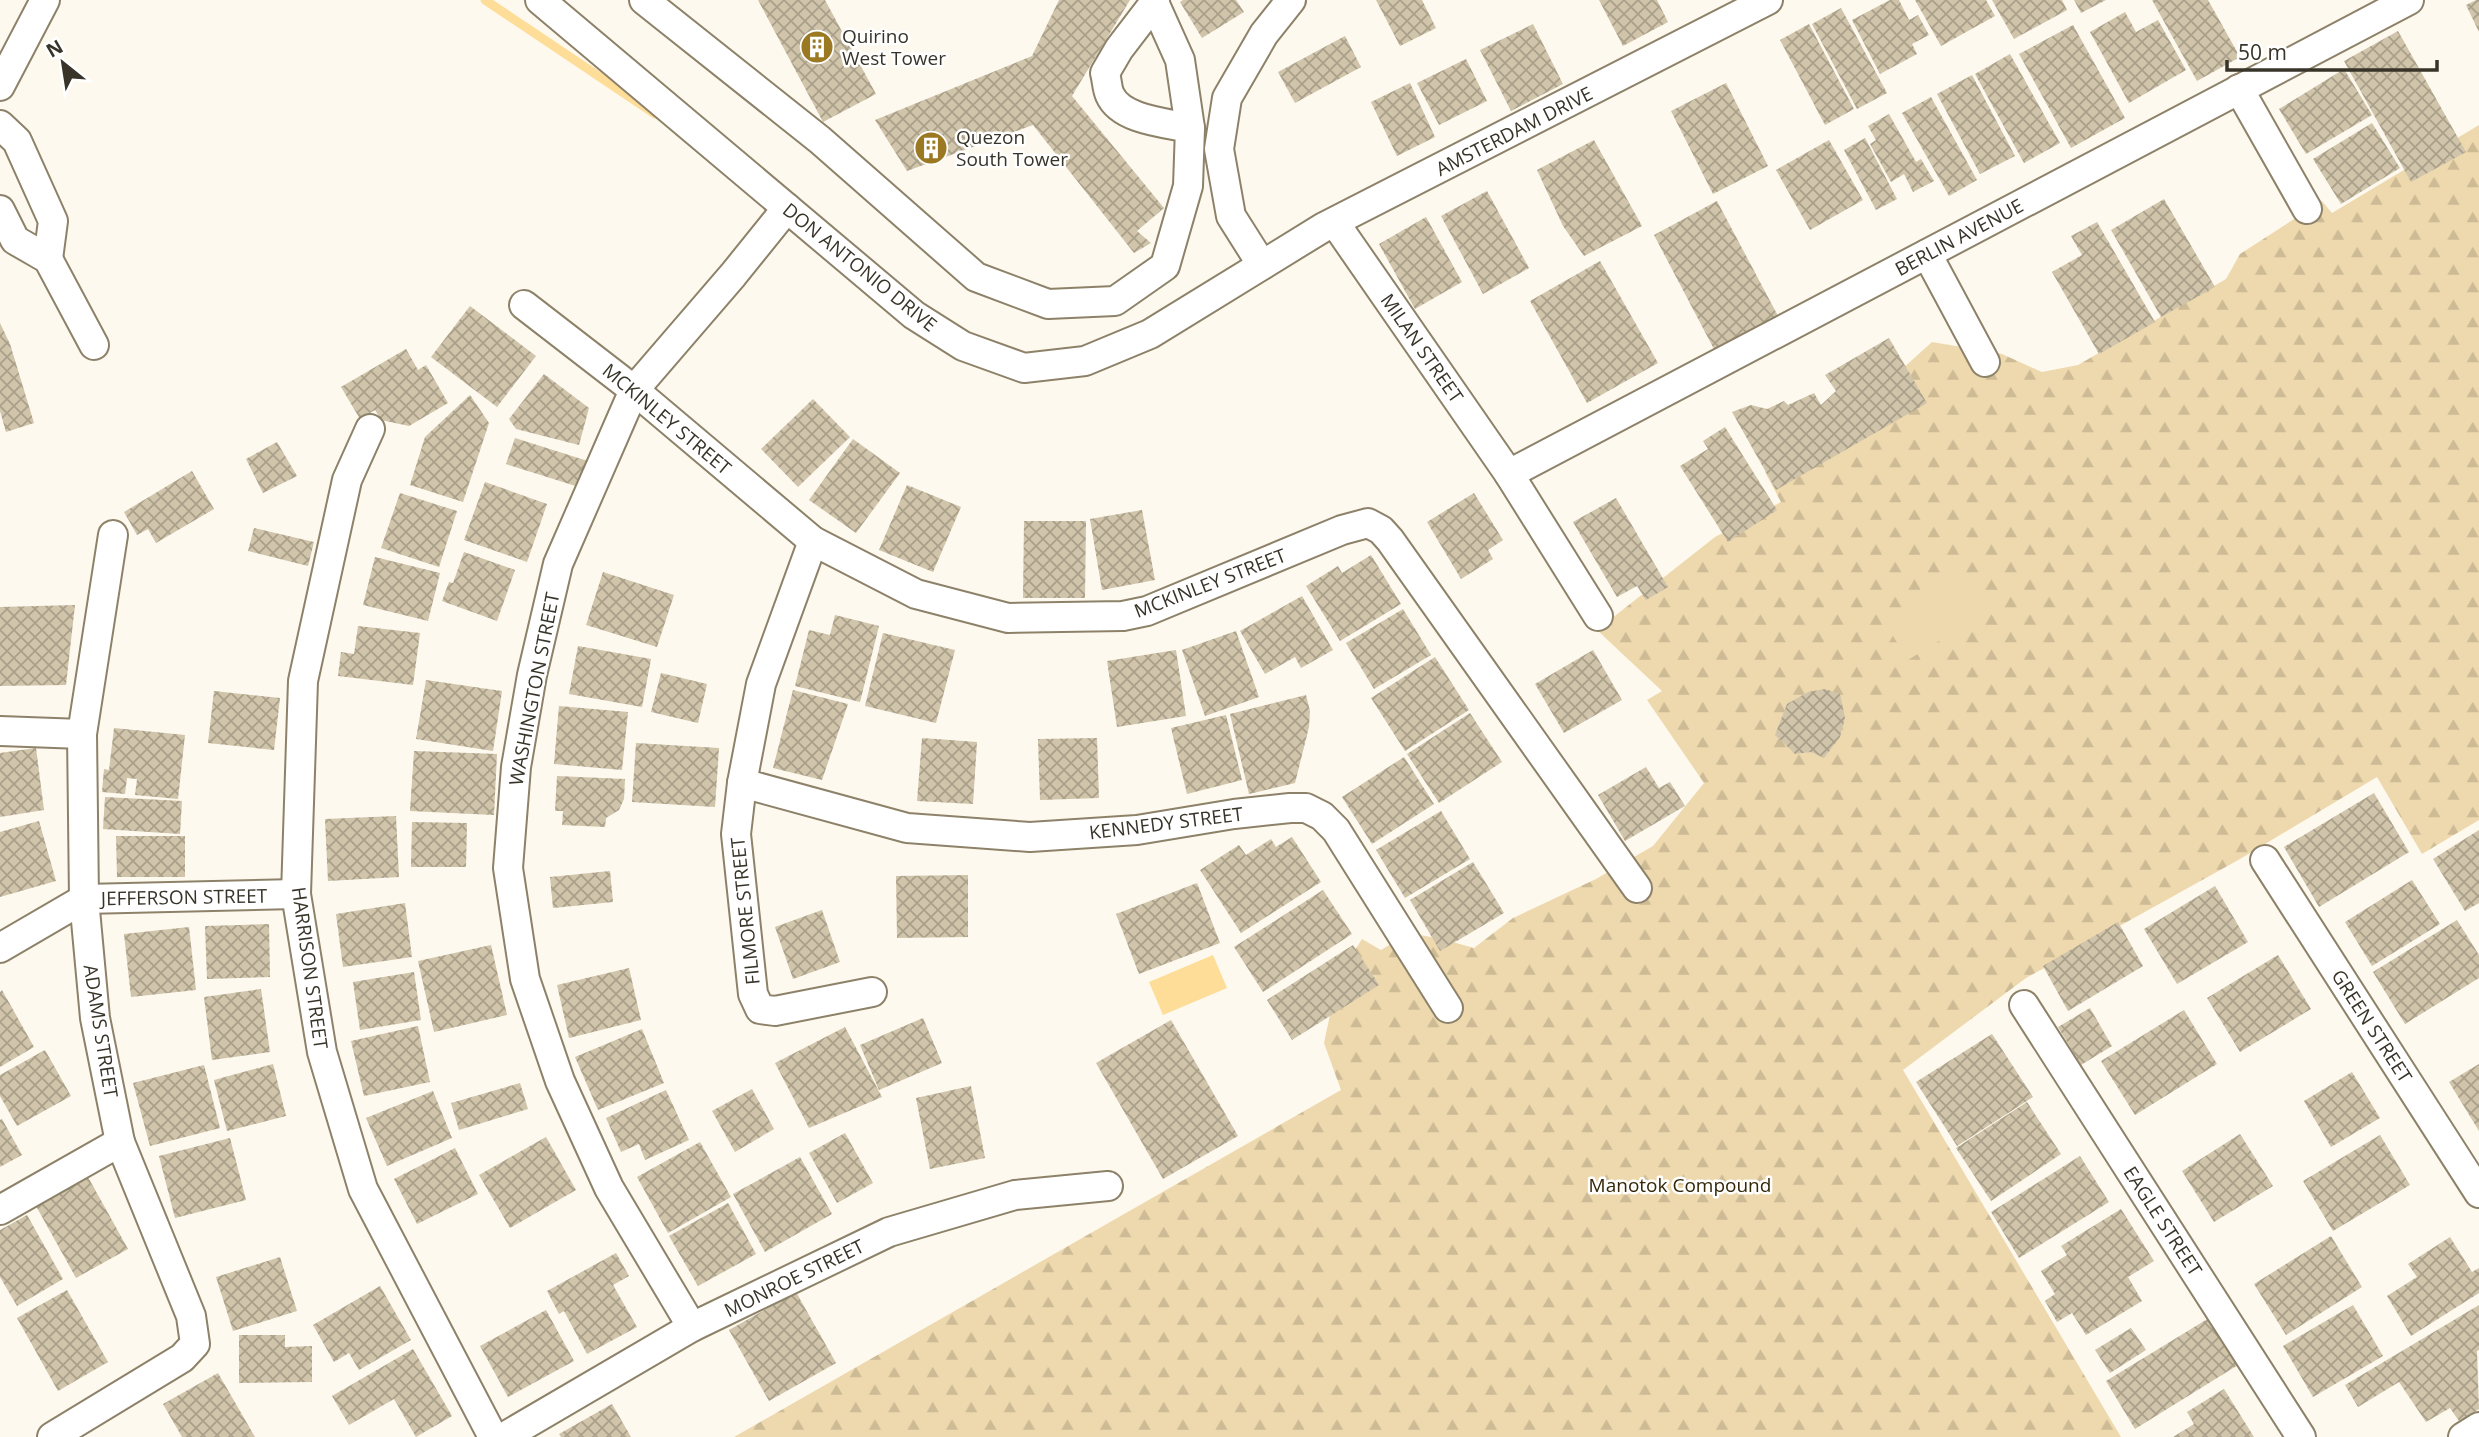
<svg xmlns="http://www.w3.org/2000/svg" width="2479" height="1437" font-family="'Open Sans',sans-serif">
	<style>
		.forest { fill: url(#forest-firs) }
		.garden { fill: #eed9ae }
		.water { fill: #fddd98 }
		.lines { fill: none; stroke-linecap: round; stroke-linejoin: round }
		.stream { stroke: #fddd98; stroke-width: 9 }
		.building { fill: url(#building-cross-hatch) }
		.minor-casing { stroke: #8d8269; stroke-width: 32 }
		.minor { stroke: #fff; stroke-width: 28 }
		.labels { text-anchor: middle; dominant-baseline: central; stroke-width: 5; stroke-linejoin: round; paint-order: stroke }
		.poi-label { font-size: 19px; fill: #383429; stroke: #fff; text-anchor: start }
		.street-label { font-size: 19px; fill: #383429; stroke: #fff }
		.park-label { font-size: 19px; fill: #342708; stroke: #fff }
	</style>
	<defs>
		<pattern id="forest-firs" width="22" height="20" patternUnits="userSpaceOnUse" patternTransform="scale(1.75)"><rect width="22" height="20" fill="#eed9ae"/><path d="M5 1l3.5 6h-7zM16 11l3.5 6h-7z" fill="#cdbb96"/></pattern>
		<pattern id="building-cross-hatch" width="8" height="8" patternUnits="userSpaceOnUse" patternTransform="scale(1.75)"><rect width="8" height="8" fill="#d0c4aa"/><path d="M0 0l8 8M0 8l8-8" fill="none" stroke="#aaa08a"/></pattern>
	</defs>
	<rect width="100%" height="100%" fill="#fef9ee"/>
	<!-- forest -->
	<path class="forest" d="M2479,125V820L2422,854L2377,777L2240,859L2026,978L1903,1070L2121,1437H734L1341,1090L1324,1043L1338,977L1362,939L1381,950L1409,933L1442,939L1474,948L1513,918L1596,879L1653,846L1704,783L1647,700L1662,691L1597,630L1715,537L1781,502L1765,472L1809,434L1850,416L1932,342L2002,354L2042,372L2078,365L2226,279L2240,254L2322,201L2332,213Z"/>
	<!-- garden -->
	<path class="garden" d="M1959,573L1984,613L1908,660L1883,620Z"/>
	<!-- water -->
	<path class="water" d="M1213,955L1227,988L1163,1015L1149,982Z"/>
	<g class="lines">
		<!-- stream -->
		<path class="stream" d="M485,0L655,114"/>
	</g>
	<!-- building -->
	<g class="building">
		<path d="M758,0H825L876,94L823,122Z"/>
		<path d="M1059,0H1130L1072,96L1164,208L1137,231L1151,243L1134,253L1033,125L907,171L875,120L1032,56Z"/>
		<path d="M1183,0H1236L1244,12L1202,38L1180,2Z"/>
		<path d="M1376,0H1422L1436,28L1400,46Z"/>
		<path d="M1599,0H1657L1668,22L1623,46Z"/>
		<path d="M1890,0H1899L1909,20L1918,15L1929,35L1912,44L1917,54L1880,74L1852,20Z"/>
		<path d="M1915,0H1986L1995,16L1941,46Z"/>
		<path d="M1992,0H2062L2067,10L2014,39Z"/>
		<path d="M2074,0H2106L2081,13Z"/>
		<path d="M2152,0H2208L2240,57L2197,81Z"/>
		<path d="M2476,0H2479V32L2466,5Z"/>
		<path d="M1841,8L1887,93L1857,109L1812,24Z"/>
		<path d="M2125,12L2136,32L2158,20L2186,70L2129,103L2090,32Z"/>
		<path d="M1533,24L1563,84L1511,111L1480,50Z"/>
		<path d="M1809,24L1854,109L1825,125L1780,40Z"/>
		<path d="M2073,25L2125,118L2071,148L2019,54Z"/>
		<path d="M2398,31L2466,152L2411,182L2344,61Z"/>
		<path d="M1345,36L1361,67L1295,103L1278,72Z"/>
		<path d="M2010,54L2060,143L2024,163L1975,74Z"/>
		<path d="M1466,59L1487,101L1439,125L1417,83Z"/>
		<path d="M2344,69L2372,115L2306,154L2279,109Z"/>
		<path d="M1972,75L2015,156L1980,174L1937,94Z"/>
		<path d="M1410,83L1435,137L1397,156L1371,102Z"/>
		<path d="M1726,83L1768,166L1713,194L1671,111Z"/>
		<path d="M1931,97L1977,180L1949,196L1902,113Z"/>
		<path d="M1889,114L1916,162L1921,159L1934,181L1913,192L1904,174L1891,182L1870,144L1876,140L1868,126Z"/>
		<path d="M2372,123L2400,168L2341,204L2313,159Z"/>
		<path d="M1865,138L1897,199L1876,210L1844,150Z"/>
		<path d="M1594,140L1642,226L1584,256L1563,226L1537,170Z"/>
		<path d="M1829,140L1863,200L1810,230L1776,170Z"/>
		<path d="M1487,191L1529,268L1483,294L1441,216Z"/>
		<path d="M2164,199L2215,287L2161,317L2111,230Z"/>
		<path d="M1717,201L1778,316L1715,351L1654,235Z"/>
		<path d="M1426,217L1462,282L1415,309L1379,244Z"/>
		<path d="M2097,222L2155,322L2099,354L2052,272L2082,255L2071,236Z"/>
		<path d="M1600,261L1658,363L1587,403L1530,301Z"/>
		<path d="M470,306L536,356L497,407L431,357Z"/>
		<path d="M0,323L10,344L34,423L6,432L0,411Z"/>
		<path d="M1889,338L1927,403L1776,490L1732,412L1751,405L1767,409L1784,401L1788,405L1814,393L1821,405L1836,391L1825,375Z"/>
		<path d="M406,349L418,370L426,365L448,403L409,426L381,420L375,410L360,419L341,387Z"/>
		<path d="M544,374L589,408L579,445L516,429L509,419Z"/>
		<path d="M470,395L489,423L463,502L410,485L425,437Z"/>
		<path d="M813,399L850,437L798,487L761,449Z"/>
		<path d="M1725,427L1777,510L1728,542L1680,466L1708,449L1703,441Z"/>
		<path d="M515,438L591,462L582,488L506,464Z"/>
		<path d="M853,439L900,473L856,533L809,500Z"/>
		<path d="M277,442L297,476L263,493L246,459Z"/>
		<path d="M192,471L214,509L156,543L148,529L137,535L124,512Z"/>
		<path d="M485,482L547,504L527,562L464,540Z"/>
		<path d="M907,485L961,507L933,572L879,550Z"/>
		<path d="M400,493L457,511L439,567L381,548Z"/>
		<path d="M1474,493L1503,540L1488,550L1493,559L1461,579L1427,522Z"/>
		<path d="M1616,498L1668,587L1646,600L1637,586L1617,597L1573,522Z"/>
		<path d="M1142,510L1155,580L1102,590L1090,519Z"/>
		<path d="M1024,521H1086L1085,598H1023Z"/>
		<path d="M254,528L314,542L308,566L248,551Z"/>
		<path d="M464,552L515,570L497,621L442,601L449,582L453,583Z"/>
		<path d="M1371,555L1401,604L1340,641L1306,586L1338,566L1342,573Z"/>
		<path d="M375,557L440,573L428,621L363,605Z"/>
		<path d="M603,572L674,595L657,647L586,625Z"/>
		<path d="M1302,596L1333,650L1301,668L1295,657L1265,674L1240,631Z"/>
		<path d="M75,605L66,685L0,686V607Z"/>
		<path d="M1403,609L1431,655L1374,689L1346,643Z"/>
		<path d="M835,615L879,626L860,702L795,686L809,630L830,635Z"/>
		<path d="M358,626L420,633L413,685L338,676L341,652L354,654Z"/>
		<path d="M1236,631L1259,697L1205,716L1182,650Z"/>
		<path d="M883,633L955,650L936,723L865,706Z"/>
		<path d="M578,646L651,659L642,707L569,694Z"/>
		<path d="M1176,650L1186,716L1117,727L1107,661Z"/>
		<path d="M1593,650L1622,700L1564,733L1535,684Z"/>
		<path d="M1435,657L1469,710L1405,751L1371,698Z"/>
		<path d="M661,673L707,684L698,723L651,712Z"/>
		<path d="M426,680L502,691L493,751L416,739Z"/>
		<path d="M1825,689L1840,694L1845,718L1840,737L1824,758L1811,752L1795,754L1775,735L1787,704L1808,692Z"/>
		<path d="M793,690L848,704L822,780L773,768Z"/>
		<path d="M214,691L280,698L274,750L208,743Z"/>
		<path d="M1306,695L1310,711L1309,727L1295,783L1249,794L1230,714Z"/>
		<path d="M559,706L628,712L622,770L554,764Z"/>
		<path d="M1470,713L1502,762L1439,803L1407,754Z"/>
		<path d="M1226,715L1242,780L1187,794L1171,728Z"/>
		<path d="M114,728L185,735L178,799L135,795L137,779L127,778L125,794L102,792L104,769L109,770Z"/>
		<path d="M922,738L977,742L973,804L917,801Z"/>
		<path d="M1097,738L1099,798L1040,800L1038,739Z"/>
		<path d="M636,743L719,748L715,807L632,802Z"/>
		<path d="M36,748L44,810L0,817V753Z"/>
		<path d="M414,751L497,754L494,815L410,811Z"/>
		<path d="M1404,757L1434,804L1372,844L1342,797Z"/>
		<path d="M1646,767L1659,788L1670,782L1685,806L1625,841L1598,795Z"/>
		<path d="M557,776L625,779L624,799L619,810L606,818L605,827L562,825L563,811H555Z"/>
		<path d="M2374,793L2409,852L2319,907L2284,847Z"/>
		<path d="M105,797L182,801L180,834L103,829Z"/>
		<path d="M1441,811L1470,859L1405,898L1376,850Z"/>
		<path d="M396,816L399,877L328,881L325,819Z"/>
		<path d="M39,821L56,881L0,897V832Z"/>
		<path d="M412,822L467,823L466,867H411Z"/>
		<path d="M2479,830V903L2465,911L2433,859Z"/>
		<path d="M116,836H185V877H117Z"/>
		<path d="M1292,837L1321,882L1241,933L1200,870L1239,845L1246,855L1271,839L1276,847Z"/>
		<path d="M1473,862L1504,913L1440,951L1410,900Z"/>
		<path d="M610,871L613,902L553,908L550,877Z"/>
		<path d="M968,875V937L897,938L896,876Z"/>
		<path d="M2412,880L2440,924L2372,966L2345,922Z"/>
		<path d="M1197,883L1220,943L1139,974L1116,914Z"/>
		<path d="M2215,886L2248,942L2177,984L2144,929Z"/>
		<path d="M1323,890L1352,934L1263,992L1234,947Z"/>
		<path d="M405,903L412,957L343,967L336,914Z"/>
		<path d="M822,910L840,962L793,979L775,927Z"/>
		<path d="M2457,920L2479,955V978L2405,1024L2373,972Z"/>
		<path d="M2118,922L2143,966L2068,1011L2043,966Z"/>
		<path d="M269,924L270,977L207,979L205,926Z"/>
		<path d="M189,927L196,990L131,997L124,934Z"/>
		<path d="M491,945L507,1015L434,1032L418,961Z"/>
		<path d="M1353,945L1379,985L1292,1040L1267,1000Z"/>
		<path d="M2278,955L2311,1009L2240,1052L2207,998Z"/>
		<path d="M629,968L641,1020L569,1038L557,985Z"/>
		<path d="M414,972L421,1020L360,1030L353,982Z"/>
		<path d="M261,989L270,1052L212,1060L204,997Z"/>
		<path d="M2,990L34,1047L0,1067V992Z"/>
		<path d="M2090,1008L2112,1046L2081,1065L2058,1027Z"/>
		<path d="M2184,1010L2217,1064L2135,1115L2101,1061Z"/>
		<path d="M923,1018L942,1063L879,1090L860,1045Z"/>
		<path d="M1171,1020L1238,1136L1163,1179L1096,1063Z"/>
		<path d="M418,1026L430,1082L364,1096L351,1041Z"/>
		<path d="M845,1027L882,1097L809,1128L775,1063Z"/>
		<path d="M642,1029L664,1083L598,1110L575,1057Z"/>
		<path d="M1992,1034L2033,1097L1957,1146L1916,1082Z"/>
		<path d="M45,1050L71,1096L17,1126L0,1096V1075Z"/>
		<path d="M273,1064L286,1116L227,1131L214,1080Z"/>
		<path d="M2479,1064V1131L2449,1082Z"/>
		<path d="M204,1065L220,1128L150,1146L133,1083Z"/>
		<path d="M2352,1072L2380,1118L2331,1147L2304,1101Z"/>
		<path d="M520,1083L528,1109L459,1130L451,1103Z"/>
		<path d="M971,1086L985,1158L930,1169L916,1098Z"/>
		<path d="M752,1089L774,1129L735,1152L712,1111Z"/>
		<path d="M666,1090L689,1140L645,1160L639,1144L621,1152L606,1118Z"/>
		<path d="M433,1091L452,1138L387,1166L366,1118Z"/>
		<path d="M2027,1102L2061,1154L1991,1201L1956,1148Z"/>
		<path d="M2,1119L22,1155L0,1167V1120Z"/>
		<path d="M845,1133L873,1183L837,1203L809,1153Z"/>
		<path d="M2240,1134L2273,1186L2214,1222L2182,1171Z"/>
		<path d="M2380,1135L2410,1185L2333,1231L2303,1181Z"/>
		<path d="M546,1137L576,1190L510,1228L479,1175Z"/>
		<path d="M230,1138L246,1200L175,1218L159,1156Z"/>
		<path d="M700,1142L731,1197L668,1233L637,1177Z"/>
		<path d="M455,1148L478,1194L417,1224L394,1179Z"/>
		<path d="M2080,1156L2109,1202L2019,1258L1991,1212Z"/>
		<path d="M800,1157L832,1214L765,1252L733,1194Z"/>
		<path d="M88,1177L128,1249L76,1278L36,1206Z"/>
		<path d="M728,1203L756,1254L698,1286L669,1236Z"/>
		<path d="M2121,1209L2154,1261L2128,1277L2142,1301L2086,1335L2072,1313L2057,1322L2045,1301L2055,1294L2041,1271L2067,1255L2061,1246Z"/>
		<path d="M27,1215L63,1279L17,1306L0,1277V1230Z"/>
		<path d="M2331,1236L2362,1287L2286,1335L2254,1284Z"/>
		<path d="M2450,1237L2472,1272L2479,1268V1293L2411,1336L2387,1296L2417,1277L2408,1264Z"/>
		<path d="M616,1253L629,1276L613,1285L637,1327L587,1354L564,1311L559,1314L547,1291Z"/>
		<path d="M280,1257L297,1311L233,1331L216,1277Z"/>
		<path d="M380,1286L411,1340L359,1370L349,1353L334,1362L313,1325Z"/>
		<path d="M67,1290L108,1362L58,1391L17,1318Z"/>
		<path d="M796,1292L836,1363L769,1401L729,1330Z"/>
		<path d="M2353,1305L2383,1356L2313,1397L2283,1346Z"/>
		<path d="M2479,1305V1350L2477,1351L2479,1409L2459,1421L2450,1408L2426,1422L2399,1382L2358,1407L2345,1385Z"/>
		<path d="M546,1310L574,1361L508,1397L480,1346Z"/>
		<path d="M2209,1318L2238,1365L2135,1429L2106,1381Z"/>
		<path d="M2131,1328L2146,1350L2110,1373L2095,1350Z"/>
		<path d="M239,1335H285V1347L312,1346V1382L239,1383Z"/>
		<path d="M413,1349L452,1416L416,1437L394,1399L349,1425L332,1396Z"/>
		<path d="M218,1373L255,1437H182L163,1404Z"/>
		<path d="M2224,1389L2254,1437H2173L2194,1424L2187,1412Z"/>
		<path d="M612,1404L631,1437H561L559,1434Z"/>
	</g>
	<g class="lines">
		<defs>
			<g id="minor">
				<path d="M540,0L914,315L963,346L1024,368L1085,361L1150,334L1324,227L1768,0"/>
				<path d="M644,0L820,140L976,277L1048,304L1115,301L1165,266L1188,186L1190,128L1180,60L1153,0"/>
				<path d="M1155,2L1119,49L1105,73C1107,80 1107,89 1110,95C1121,120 1167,123 1190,128"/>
				<path d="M0,86L45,0"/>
				<path d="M2239,89L2307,209"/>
				<path d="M0,125L17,141L53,221L48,259"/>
				<path d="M0,210L15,240L48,259L94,345"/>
				<path d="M1335,223L1509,474L1598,616"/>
				<path d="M1927,254L1985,362"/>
				<path d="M1262,265L1231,216L1219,149L1227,98L1264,34L1291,0"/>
				<path d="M524,305L634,390L813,541L916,594L1008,618L1123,616L1147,611L1342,530L1368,523L1381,530L1390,540L1637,888"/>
				<path d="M370,429L347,480L303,681L296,894L322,1052L363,1189L493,1437"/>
				<path d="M1509,474L2409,0"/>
				<path d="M813,541L761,684L742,783L736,834L753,994L760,1009L775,1011L872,992"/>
				<path d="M0,731L82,734"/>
				<path d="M742,783L907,828L1030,837L1137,830L1234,814L1290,808H1306L1322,816L1336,830L1448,1008"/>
				<path d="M2265,860L2479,1193"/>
				<path d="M0,948L84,899L296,894"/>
				<path d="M2024,1005L2301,1437"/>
				<path d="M0,1210L120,1142"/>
				<path d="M692,1327L609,1188L560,1081L525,979L508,868L516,767L532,675L558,564L634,390L733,275L787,208"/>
				<path d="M52,1437L182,1358L195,1344L191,1316L120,1142L95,1018L84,899L82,734L113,535"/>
				<path d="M504,1437L692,1327L889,1232L1015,1195L1108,1186"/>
				<path d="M2463,1437L2479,1427"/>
			</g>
		</defs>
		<!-- minor casing -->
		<use href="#minor" class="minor-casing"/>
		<!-- minor -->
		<use href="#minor" class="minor"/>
	</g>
	<!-- icons -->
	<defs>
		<symbol id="building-disc" viewBox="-11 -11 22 22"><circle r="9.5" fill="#9b7822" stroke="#fff"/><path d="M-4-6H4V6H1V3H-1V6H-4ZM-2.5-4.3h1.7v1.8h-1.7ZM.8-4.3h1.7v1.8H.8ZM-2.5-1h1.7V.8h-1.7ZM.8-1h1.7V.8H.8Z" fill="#fff"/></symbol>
	</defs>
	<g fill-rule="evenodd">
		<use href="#building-disc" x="798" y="28" width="38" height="38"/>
		<use href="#building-disc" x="912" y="129" width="38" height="38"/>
	</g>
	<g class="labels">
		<!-- poi labels -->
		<g class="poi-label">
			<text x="842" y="36">Quirino<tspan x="842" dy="22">West Tower</tspan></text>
			<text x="956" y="137">Quezon<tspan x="956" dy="22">South Tower</tspan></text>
		</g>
		<!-- street labels -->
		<g class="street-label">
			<text transform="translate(1514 131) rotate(-27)">AMSTERDAM DRIVE</text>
			<text transform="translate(1959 237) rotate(-28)">BERLIN AVENUE</text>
			<text transform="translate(860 267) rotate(39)">DON ANTONIO DRIVE</text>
			<text transform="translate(1422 348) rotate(55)">MILAN STREET</text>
			<text transform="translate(667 419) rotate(40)">MCKINLEY STREET</text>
			<text transform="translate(1210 583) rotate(-21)">MCKINLEY STREET</text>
			<text transform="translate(534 689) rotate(-79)">WASHINGTON STREET</text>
			<text transform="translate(1166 823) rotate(-7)">KENNEDY STREET</text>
			<text transform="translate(184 897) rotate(-1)">JEFFERSON STREET</text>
			<text transform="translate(745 911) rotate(-96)">FILMORE STREET</text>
			<text transform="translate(310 968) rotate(82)">HARRISON STREET</text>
			<text transform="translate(2372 1026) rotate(57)">GREEN STREET</text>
			<text transform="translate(101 1031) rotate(81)">ADAMS STREET</text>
			<text transform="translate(2163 1221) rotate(57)">EAGLE STREET</text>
			<text transform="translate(794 1278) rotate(-26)">MONROE STREET</text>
		</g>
		<!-- park labels -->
		<g class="park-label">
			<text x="1680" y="1185">Manotok Compound</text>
		</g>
	</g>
	<!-- north arrow -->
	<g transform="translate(63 63) rotate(330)" stroke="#ffffff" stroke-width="5" paint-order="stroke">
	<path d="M0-5L12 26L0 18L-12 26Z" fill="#383429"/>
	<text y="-10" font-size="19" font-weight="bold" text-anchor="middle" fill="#383429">N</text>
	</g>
	<!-- scale -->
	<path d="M2227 60v10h210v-10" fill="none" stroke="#383429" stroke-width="3.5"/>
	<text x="2238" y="60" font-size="21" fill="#383429" stroke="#ffffff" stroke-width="5" paint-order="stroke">50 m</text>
</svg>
